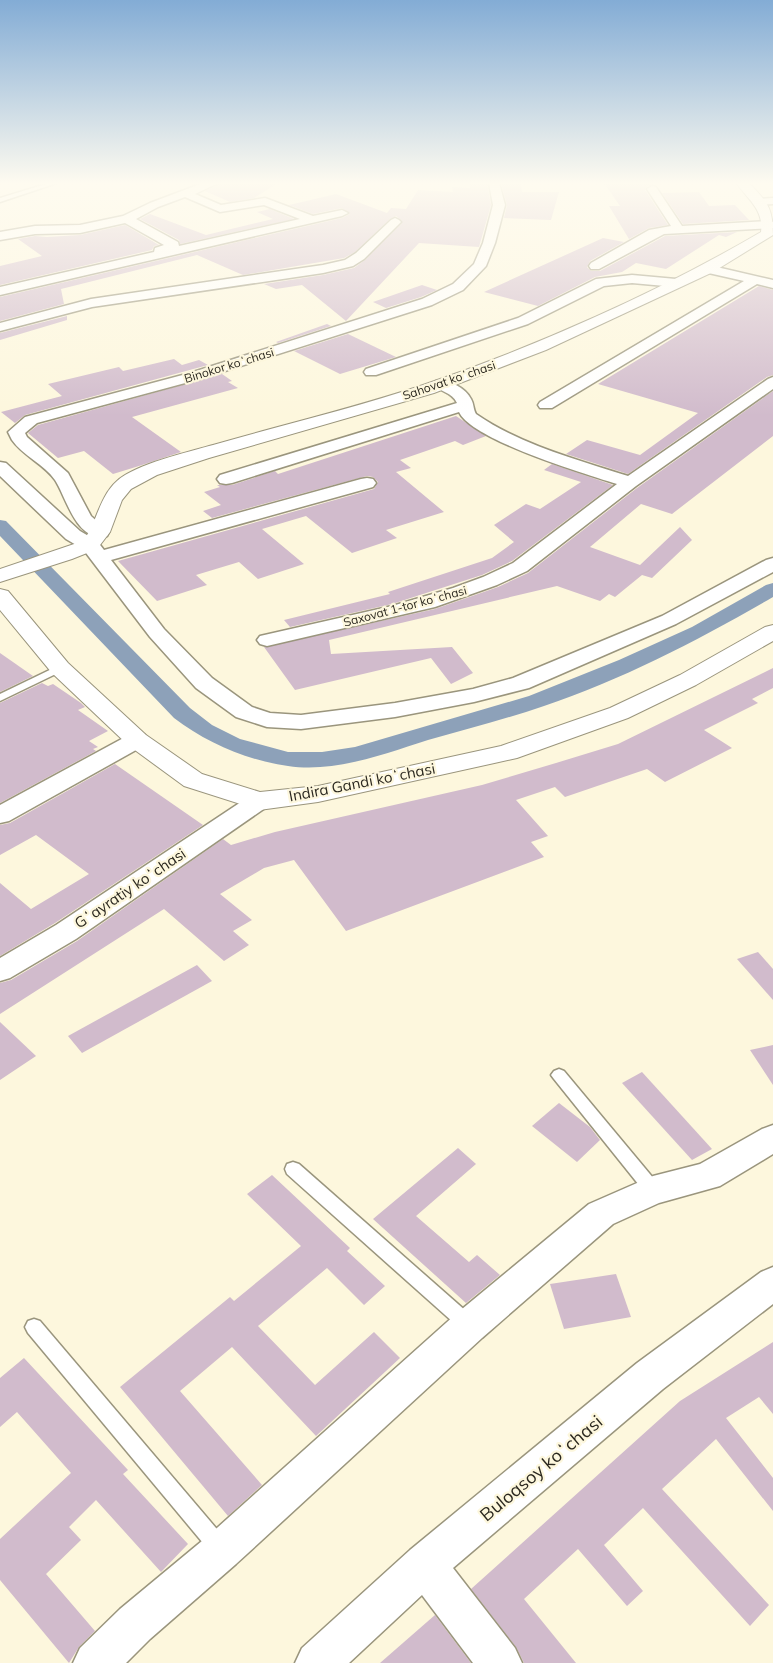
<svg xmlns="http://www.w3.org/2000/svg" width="773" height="1663" font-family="Mulish,sans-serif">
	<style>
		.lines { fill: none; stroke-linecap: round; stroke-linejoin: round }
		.canal { fill: #8da1b9; fill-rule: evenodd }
		.building { fill: #d1bbcc }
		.service-casing { stroke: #9a957d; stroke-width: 3 }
		.minor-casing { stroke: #9a957d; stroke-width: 3 }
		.tertiary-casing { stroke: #9a957d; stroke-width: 2 }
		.service { fill: #fff; fill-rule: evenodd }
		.minor { fill: #fff; fill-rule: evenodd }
		.tertiary { fill: #fff; fill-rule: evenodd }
		.labels { text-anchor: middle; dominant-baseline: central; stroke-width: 4.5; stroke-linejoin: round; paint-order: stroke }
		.far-street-label { font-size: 12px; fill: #2b281f; stroke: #fdf7dd }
		.street-label { font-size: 15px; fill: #2b281f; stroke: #fdf7dd }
		.near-street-label { font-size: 18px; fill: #2b281f; stroke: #fdf7dd }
	</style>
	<rect width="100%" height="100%" fill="#fdf7dd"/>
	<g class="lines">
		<!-- canal -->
		<path class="canal" d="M0,520L6,521L190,708L212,725L240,739L288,752H322L355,747L529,696L619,660L692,627L766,585L773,583V597C700,639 624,679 544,706C506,719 467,729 428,740C384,754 335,773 288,766C246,760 207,743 174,718L0,536Z"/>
	</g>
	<!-- building -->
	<g class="building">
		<path d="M220,183H278L254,198L230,202L205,191Z"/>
		<path d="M470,183H487L491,205L479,247L419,243L346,321L302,285L276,289L264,284L323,275L354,268L365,260L402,223V221L396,216L390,219L355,252L344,258L243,275L197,255L61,289L64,304L0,321V297L342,218L350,214L342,208L313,214L289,205L336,194L387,213L391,208L406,209L418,190L453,192L452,187L470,188Z"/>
		<path d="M501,183L521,184L522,192H559L551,220L504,218L507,205Z"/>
		<path d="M604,183H651L652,184L646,187L645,190L668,225L649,228L629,239L609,206H620Z"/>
		<path d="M699,192L709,206L735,205L749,220L683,224L662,193Z"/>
		<path d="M270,209L294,219L180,244L179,240L140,219L150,214L206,235L273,219L257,212Z"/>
		<path d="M125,225L159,245L154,246L152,250L0,285V266L42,256L18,239L35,236L47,237L80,235Z"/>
		<path d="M737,232L726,237L719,235L666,269L636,263L622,272L595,277L538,306L484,292L603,238L624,242L590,261L587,267L591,271H600L665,236Z"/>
		<path d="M422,285L437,290L421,297L386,308L373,302Z"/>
		<path d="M759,286L773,290V375L767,377L628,474L566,454L587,440L640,455L698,413L598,384Z"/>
		<path d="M67,316V320L0,340V333Z"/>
		<path d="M327,324L331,326L278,343L276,342Z"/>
		<path d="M348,334L396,357L340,374L294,351Z"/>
		<path d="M174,359L182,365L199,360L208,365L25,415L15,423L1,412L62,396L48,384L119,367L123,371Z"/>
		<path d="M222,374L232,381L228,382L238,388L132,417L181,452L139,466L113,474L84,451L58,458L28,433L38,425Z"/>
		<path d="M773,391V436L672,514L641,504L590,547L640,565L680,527L692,540L652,578L642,575L615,597L609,594L600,601L557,586L329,640L331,654L452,647L473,673L451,684L431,658L295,690L264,647L435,609L498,587L528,573L637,488Z"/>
		<path d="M456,416L486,436L463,445L455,441L400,460L411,468L396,472L444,512L386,530L397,538L352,553L306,516L262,529L304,564L258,579L239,562L196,575L207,585L157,601L118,561L374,489L378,482L373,477L367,476L212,518L203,511L221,505L204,492L220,487L217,485H232L275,471L278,474Z"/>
		<path d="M552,464L613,485L512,561L482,575L392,604L290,627L284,620L390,594L388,592L492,558L514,542L494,525L526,504L540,509L581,482L544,470Z"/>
		<path d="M0,653L33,676L0,692Z"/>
		<path d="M773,668V688L752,699L758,703L704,730L732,748L665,782L647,769L565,797L555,787L516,800L548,836L531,842L544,857L346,931L294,860L264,868L220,894L252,920L233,931L249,945L224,961L164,909L0,1014V983L11,980L77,941L223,839L231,845L275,832L482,785L556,763L618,744Z"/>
		<path d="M42,683L48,686L53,684L81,703L85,707L78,710L108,731L89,741L98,747L93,749L96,751L0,803V703Z"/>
		<path d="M115,764L203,825L55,923L0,956V883L31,909L89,874L36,835L0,855V825L10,823Z"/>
		<path d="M758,952L773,969V1000L737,959Z"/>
		<path d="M197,965L212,981L82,1053L68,1036Z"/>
		<path d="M0,1022L36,1056L0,1080Z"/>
		<path d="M773,1045V1085L750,1050Z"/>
		<path d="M642,1072L712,1149L692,1160L622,1083Z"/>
		<path d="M559,1103L590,1127L600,1140L577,1162L532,1126Z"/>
		<path d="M458,1148L476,1164L416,1216L469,1262L477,1255L500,1275L466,1303L373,1219Z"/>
		<path d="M272,1175L350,1248L347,1251L385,1286L364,1305L327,1268L258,1326L315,1385L374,1332L400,1358L316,1436L232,1347L180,1391L262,1485L228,1516L120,1387L230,1297L234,1301L301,1246L247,1194Z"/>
		<path d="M616,1274L631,1317L564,1329L550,1284Z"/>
		<path d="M773,1342V1414L759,1397L726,1418L773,1478V1511L716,1439L662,1489L769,1605L750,1626L643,1508L604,1545L643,1591L627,1606L578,1549L524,1599L576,1663H524L516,1647L471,1589L680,1401Z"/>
		<path d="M24,1358L128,1470L123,1474L188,1544L161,1572L96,1500L69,1527L81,1540L46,1574L95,1631L79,1647L69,1663L0,1580V1539L71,1473L17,1412L0,1427V1378Z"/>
		<path d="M435,1615L471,1663H380Z"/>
	</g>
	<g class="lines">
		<defs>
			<g id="service">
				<path d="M49,183H57L0,202V198Z"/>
				<path d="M60,665L65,668L64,670L0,701V694Z"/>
				<path d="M559,1069L564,1071L659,1185L661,1190L659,1195L653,1197L647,1195L554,1079L551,1075L554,1071Z"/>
				<path d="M293,1162L299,1164L475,1319L478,1325L475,1331L469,1333L463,1331L287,1174L285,1169L287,1164Z"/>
				<path d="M34,1319L40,1321L227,1541L230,1548L227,1555L220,1558L213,1555L28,1333L25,1327L28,1321Z"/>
			</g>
			<g id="minor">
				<path d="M203,183H218L195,194L221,205L265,198L313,216L342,210L348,213L342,216L0,295V287L154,252L155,248L164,245L125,223L80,233L35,234L0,240V232L35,226L80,225L123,216L150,203ZM185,197L220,212L264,205L300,219L179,246L178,242L136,219L158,207Z"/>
				<path d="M489,183H499L505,205L495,243L486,266L463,290L432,305L200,379L37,423L25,433L27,437L68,473L91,516L109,532L107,536C76,543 67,498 55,480C44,464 23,456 12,440L8,432L25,417L190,373L422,299L453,284L474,264L483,243L493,205Z"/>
				<path d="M652,186L656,187L682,226L770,221L773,222V228L664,234L599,269H591L589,266L591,263L649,230L671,226L647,189Z"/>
				<path d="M773,198V204L760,205L754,202L760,199Z"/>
				<path d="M395,218L399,220L401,222L364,259L353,266L323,273L92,307L0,331V323L91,299L323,265L345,260L356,253L391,220Z"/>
				<path d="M708,265L773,280V288L757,284L552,408H540L538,405L540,402L744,281L704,272L702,269Z"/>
				<path d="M632,275L676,279L683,283L676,287L632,283L604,286L528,324L376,375H366L364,372L366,369L518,318L596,279Z"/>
				<path d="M773,377V389L636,486L527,571L497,585L435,607L267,646L260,644L257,640L260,636L392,606L453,588L483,577L513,563L617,484C585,474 472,440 459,412L232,483L226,484L220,483L217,479L220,475L457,403C452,392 440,392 433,384L436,381C447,378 466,388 471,399C474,404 473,409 476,414C519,444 578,460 628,476L768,379Z"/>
				<path d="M0,462L6,463L80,531L97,541L104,550L361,479L367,478L373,479L376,483L373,487L111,560L164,629L212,678L252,707L270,713L301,715L395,703L473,689L513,678L662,616L766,560L773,558V572L676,624L529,688L474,702L395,717L301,729L267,727L236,717L196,688L150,637L83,549L66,539L0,476Z"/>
				<path d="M137,733L145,735L149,740L145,745L9,821L0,823V805L129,735Z"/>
				<path d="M259,793L268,796L271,801L268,806L76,939L10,978L0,981V958L56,925L250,796Z"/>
				<path d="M773,1125V1154L720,1186L659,1203L613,1224L482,1338L236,1564L150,1639L126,1663H73L80,1648L120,1609L208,1536L456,1314L589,1204L653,1176L700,1164L762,1129Z"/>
				<path d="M773,1267V1304L663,1389L453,1568L515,1648L522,1663H473L422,1595L349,1663H295L302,1648L410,1550L637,1363L761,1272Z"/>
			</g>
			<g id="tertiary">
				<path d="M736,183H749C767,202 773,207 773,235L713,272L546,350L434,393L209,458L157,475L131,489L122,500L110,532L97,549L72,559L0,582V569L83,541C97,523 99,497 117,481C136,464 188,452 213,445C282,425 355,408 423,385C537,346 657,293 761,232C764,210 748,199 736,183Z"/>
				<path d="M0,589L8,591L68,663L146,735L202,774L260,792L318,786L501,746L610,708L680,675L765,627L773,625V641L696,685L628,718L517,758L318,802L259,810L184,786L128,745L52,673L0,610Z"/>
			</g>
		</defs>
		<!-- service casing -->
		<use href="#service" class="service-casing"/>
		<!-- minor casing -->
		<use href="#minor" class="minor-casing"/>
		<!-- tertiary casing -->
		<use href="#tertiary" class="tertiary-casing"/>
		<!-- service -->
		<use href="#service" class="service"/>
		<!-- minor -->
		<use href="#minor" class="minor"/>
		<!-- tertiary -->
		<use href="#tertiary" class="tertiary"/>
	</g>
	<!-- sky -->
	<linearGradient id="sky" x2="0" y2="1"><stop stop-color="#83acd5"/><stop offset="0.44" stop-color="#fefbf0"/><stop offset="1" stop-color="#fefbf0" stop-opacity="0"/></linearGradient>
	<rect width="773" height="416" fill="url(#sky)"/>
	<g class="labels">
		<!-- far-street labels -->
		<g class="far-street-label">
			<text transform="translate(229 365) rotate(-17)">Binokor koʻchasi</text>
			<text transform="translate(449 380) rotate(-19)">Sahovat koʻchasi</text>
			<text transform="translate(405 606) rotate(-15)">Saxovat 1-tor koʻchasi</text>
		</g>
		<!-- street labels -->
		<g class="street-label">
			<text transform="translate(362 782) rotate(-11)">Indira Gandi koʻchasi</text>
			<text transform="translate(130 888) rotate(-34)">Gʻayratiy koʻchasi</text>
		</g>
		<!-- near-street labels -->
		<g class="near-street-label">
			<text transform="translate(541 1468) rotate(-40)">Buloqsoy koʻchasi</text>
		</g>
	</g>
</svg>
